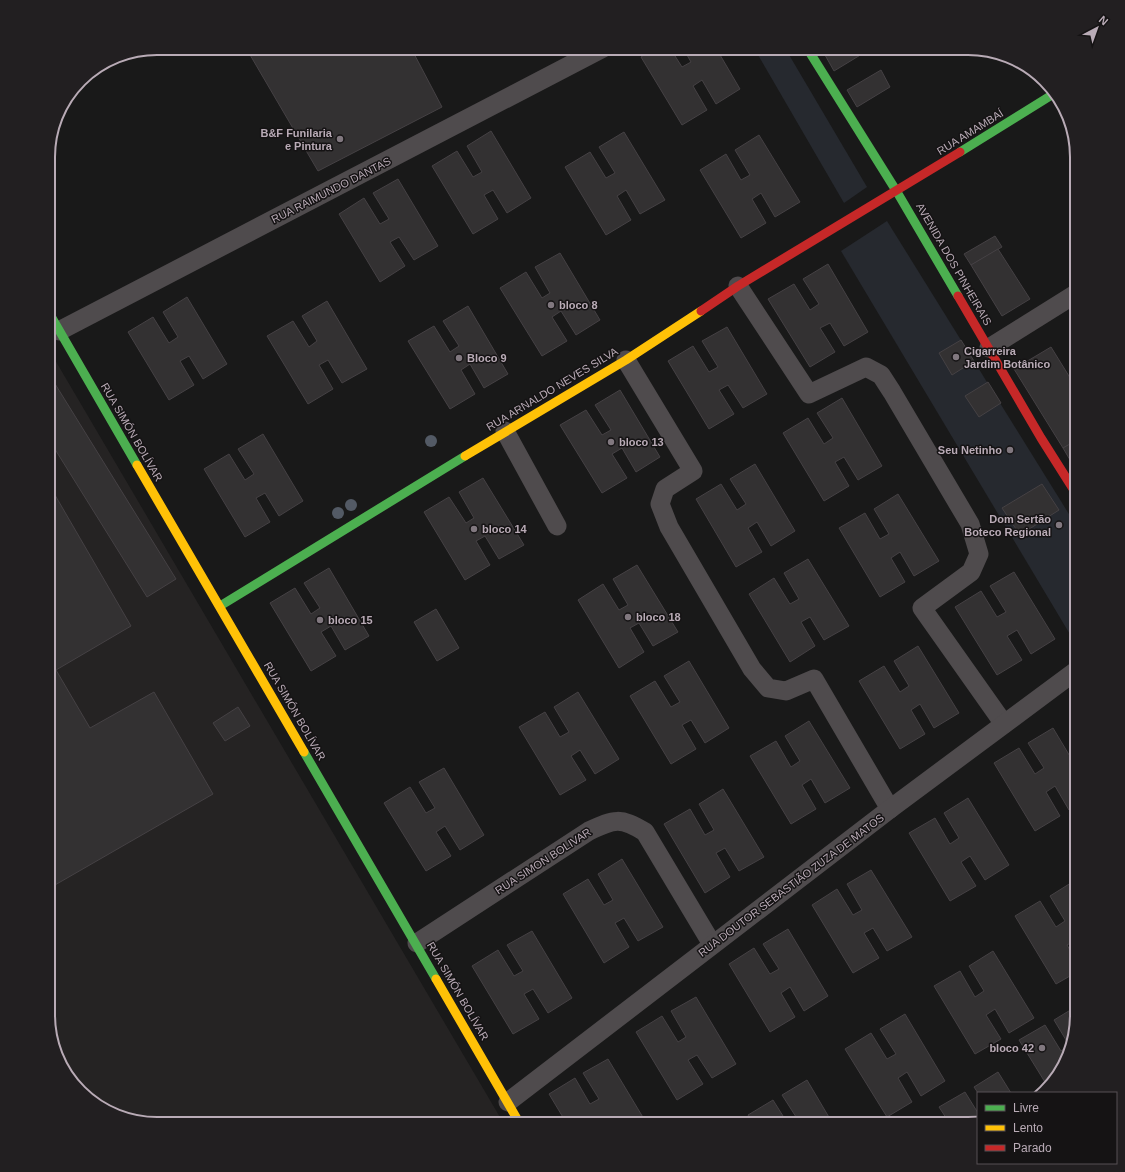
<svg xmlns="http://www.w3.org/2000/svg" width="1125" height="1172" font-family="Helvetica,sans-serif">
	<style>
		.built { fill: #252323 }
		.green { fill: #26292f }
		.building { fill: #333132; stroke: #454144 }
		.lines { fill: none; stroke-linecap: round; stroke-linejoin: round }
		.street { stroke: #4f4b4d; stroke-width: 19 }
		.fast { stroke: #4caf50; stroke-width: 9 }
		.slow { stroke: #ffc107; stroke-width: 9 }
		.jam { stroke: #c62828; stroke-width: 9 }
		.tree { fill: #535a65 }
		.poi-dot { fill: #81787f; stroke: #151314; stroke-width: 1.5 }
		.labels { text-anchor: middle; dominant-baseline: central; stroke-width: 3; stroke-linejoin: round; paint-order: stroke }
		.street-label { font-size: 11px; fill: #b9abb6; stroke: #151314 }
		.poi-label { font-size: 11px; font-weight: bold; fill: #b9abb6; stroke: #151314; text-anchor: start }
		.rim { fill: none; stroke: #b9abb6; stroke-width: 2 }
	</style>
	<rect width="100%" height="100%" fill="#191919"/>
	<!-- built -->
	<path class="built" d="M48,348L504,1124H157L109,1113L75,1087L56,1057L48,1016Z"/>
	<!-- green -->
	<g class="green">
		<path d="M754,48H785L867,187L844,203Z"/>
		<path d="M887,221L1077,527V646L841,251Z"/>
	</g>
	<!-- building -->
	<g class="building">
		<path d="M246,48H411L442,107L318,171Z"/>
		<path d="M655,48H670L682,67L691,62L683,48H716L740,89L716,104L702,80L693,86L707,110L682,125L641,57Z"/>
		<path d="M836,48H859L862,54L834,71L825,55Z"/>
		<path d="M881,70L890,87L857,107L847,90Z"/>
		<path d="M491,131L531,198L507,213L493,190L484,195L498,219L473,234L432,166L457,151L473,177L482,172L467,146Z"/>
		<path d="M624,132L665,200L640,214L626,190L617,196L631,220L606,235L565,167L590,152L606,178L615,173L599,147Z"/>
		<path d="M759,135L800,202L775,217L761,193L752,199L766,223L741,238L700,170L726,154L741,180L750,175L735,150Z"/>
		<path d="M398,179L438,246L414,260L399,237L390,242L405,266L380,282L339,214L364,198L380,224L389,219L373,193Z"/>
		<path d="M995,236L1002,247L971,265L964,254Z"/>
		<path d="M998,249L1030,299L1002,316L971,265Z"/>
		<path d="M560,253L600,320L576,335L561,311L552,317L567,341L542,356L500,288L526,272L542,298L550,293L535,267Z"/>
		<path d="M828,264L868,332L844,346L830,323L820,328L835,352L810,367L768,299L794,284L810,310L819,304L803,279Z"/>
		<path d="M187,297L227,364L203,379L189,356L180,361L194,385L169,400L128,332L153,317L169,343L178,337L163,312Z"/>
		<path d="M327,301L367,369L342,383L328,360L319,365L333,389L308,404L267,336L293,321L309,347L317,341L302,316Z"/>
		<path d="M468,306L508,374L484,388L470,364L461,370L475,394L450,409L408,341L434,326L450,352L459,346L443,321Z"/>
		<path d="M727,327L767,394L743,408L728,385L719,390L734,414L709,429L668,361L693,346L709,372L718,367L702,341Z"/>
		<path d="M961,340L974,361L952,375L939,353Z"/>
		<path d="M1051,347L1077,389V440L1063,448L1014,369Z"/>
		<path d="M52,379L176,579L147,597L48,438V381Z"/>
		<path d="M988,382L1001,403L979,417L965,396Z"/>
		<path d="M620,390L660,457L636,472L622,448L612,454L627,478L602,493L560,425L586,410L602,435L611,430L595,405Z"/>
		<path d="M842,398L882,466L858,480L844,457L835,462L849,486L824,501L783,433L808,418L824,444L833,438L817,413Z"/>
		<path d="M263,434L303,501L279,516L265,493L256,498L270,522L245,537L204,469L229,454L245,480L254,474L238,449Z"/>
		<path d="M1077,440V463L1073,465L1063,448Z"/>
		<path d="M755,464L795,531L771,546L757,522L748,528L762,552L736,567L696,499L721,484L737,510L746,504L730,479Z"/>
		<path d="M483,478L524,545L499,559L485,536L476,541L490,565L465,580L424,512L449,497L466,523L474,518L459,492Z"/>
		<path d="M48,483L131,626L56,670L90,728L154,692L213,794L48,889Z"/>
		<path d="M1042,484L1059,510L1020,535L1002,508Z"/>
		<path d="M898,494L939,561L914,576L900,552L891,558L905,582L880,597L839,528L865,513L880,539L889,534L874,509Z"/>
		<path d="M808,559L849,626L824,640L810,617L801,622L815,646L790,662L749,594L774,578L790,604L799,599L784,573Z"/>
		<path d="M637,565L678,632L653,646L639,623L630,628L644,652L619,668L578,600L603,584L619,610L628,605L613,579Z"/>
		<path d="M329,568L369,636L345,650L331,626L321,632L336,656L311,671L270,603L295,588L311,614L320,608L304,583Z"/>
		<path d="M1014,572L1055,639L1031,654L1017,630L1007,636L1022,660L997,675L955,607L981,591L997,617L1006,612L990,586Z"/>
		<path d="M436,609L459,648L437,661L414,622Z"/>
		<path d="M918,646L959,713L934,728L920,704L911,710L925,734L900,749L859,681L884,666L900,692L909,686L894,661Z"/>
		<path d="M689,661L729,728L705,743L691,720L682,725L696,749L671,764L630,696L655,681L671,707L680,702L664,676Z"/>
		<path d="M578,692L619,759L595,774L580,750L571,756L586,780L560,795L519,727L545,712L560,737L569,732L554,707Z"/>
		<path d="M238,707L250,726L225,741L213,723Z"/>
		<path d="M809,721L850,788L825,803L811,779L802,785L816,809L791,824L750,756L776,741L791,767L800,761L785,736Z"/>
		<path d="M1053,728L1077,768V805L1069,810L1055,786L1046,792L1060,816L1035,831L994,763L1019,748L1035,774L1044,768L1028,743Z"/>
		<path d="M444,768L484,835L460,850L445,826L436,832L451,856L426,871L384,803L410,787L426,813L435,808L419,782Z"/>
		<path d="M723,789L764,857L739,871L725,848L716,853L730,877L705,893L664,824L690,809L705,835L714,830L699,804Z"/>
		<path d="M968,798L1009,865L985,880L970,856L961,862L976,886L950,901L909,833L935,818L950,844L959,838L944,813Z"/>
		<path d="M622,859L663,927L638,941L624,918L615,923L629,947L604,963L563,894L588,879L604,905L613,900L598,874Z"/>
		<path d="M871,870L912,937L887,951L873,928L864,933L879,958L853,973L812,905L837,889L853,915L862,910L847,884Z"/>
		<path d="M1074,881L1077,887V941L1076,940L1067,945L1077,962V972L1056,984L1015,916L1040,901L1056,927L1065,921L1050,896Z"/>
		<path d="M788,929L828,996L804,1011L790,987L781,993L795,1017L770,1032L729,964L754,948L770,974L779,969L763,944Z"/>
		<path d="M532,931L572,998L548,1013L533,989L524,994L539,1019L513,1034L472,966L498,950L514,976L523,971L507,945Z"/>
		<path d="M993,951L1034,1018L1009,1033L995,1009L986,1015L1001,1039L975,1054L934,986L960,971L975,997L984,991L969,966Z"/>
		<path d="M696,997L736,1064L712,1078L697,1055L688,1060L703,1084L677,1100L636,1032L662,1016L678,1042L686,1037L671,1011Z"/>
		<path d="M1077,1006V1016L1066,1063L1048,1087L1019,1040L1045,1025L1061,1051L1069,1045L1054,1020Z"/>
		<path d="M905,1014L945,1081L921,1096L907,1072L898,1078L912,1102L887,1117L845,1049L871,1033L887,1059L896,1054L880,1029Z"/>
		<path d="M608,1059L647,1124H614L610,1117L600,1123L601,1124H567L549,1094L575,1078L590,1104L599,1099L583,1073Z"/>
		<path d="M998,1072L1011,1093H978L974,1087Z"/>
		<path d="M807,1080L833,1124H792L798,1120L782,1095Z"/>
		<path d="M965,1092L978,1113V1122L950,1124L939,1107Z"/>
		<path d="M773,1100L788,1124H753L748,1115Z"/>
	</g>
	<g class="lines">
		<!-- street -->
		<g class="street">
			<path d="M738,286L809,394L866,367L881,375L892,392L970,524L979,554L971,572L922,608L1004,724"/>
			<path d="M59,331L603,48"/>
			<path d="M989,348L1077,293"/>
			<path d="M626,360L693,471L665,489L660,504L669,527L752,669L768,688L786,691L814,679L890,809"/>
			<path d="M505,431L557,526"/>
			<path d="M417,943L589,831C615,819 620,817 645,832L712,944"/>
			<path d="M508,1102L890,809L1077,670"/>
		</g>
		<!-- fast -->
		<g class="fast">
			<path d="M807,48L897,192L958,296"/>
			<path d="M960,152L1055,93"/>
			<path d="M48,311L137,465"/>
			<path d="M220,606L465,456"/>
			<path d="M304,752L436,979"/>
		</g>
		<!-- slow -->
		<g class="slow">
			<path d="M465,456L626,360L701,311"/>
			<path d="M137,465L304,752"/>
			<path d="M436,979L520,1124"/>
		</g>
		<!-- jam -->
		<g class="jam">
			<path d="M958,296L1041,438L1077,495"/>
			<path d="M701,311L738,286L960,152"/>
		</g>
	</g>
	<!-- trees -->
	<g class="tree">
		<circle cx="431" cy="441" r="6"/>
		<circle cx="351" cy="505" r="6"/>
		<circle cx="338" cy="513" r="6"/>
	</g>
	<!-- markers -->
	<g class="poi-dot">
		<circle cx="340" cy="139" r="4"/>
		<circle cx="551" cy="305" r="4"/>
		<circle cx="956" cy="357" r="4"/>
		<circle cx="459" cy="358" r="4"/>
		<circle cx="611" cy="442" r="4"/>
		<circle cx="1010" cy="450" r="4"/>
		<circle cx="1059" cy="525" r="4"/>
		<circle cx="474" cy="529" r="4"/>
		<circle cx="628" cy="617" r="4"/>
		<circle cx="320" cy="620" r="4"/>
		<circle cx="1042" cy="1048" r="4"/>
	</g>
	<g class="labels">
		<!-- street labels -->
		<g class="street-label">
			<text transform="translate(970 132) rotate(-32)">RUA AMAMBAÍ</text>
			<text transform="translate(331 190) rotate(-27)">RUA RAIMUNDO DANTAS</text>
			<text transform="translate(954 264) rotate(60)">AVENIDA DOS PINHEIRAIS</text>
			<text transform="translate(552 389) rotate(-31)">RUA ARNALDO NEVES SILVA</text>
			<text transform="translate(132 432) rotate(60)">RUA SIMÓN BOLÍVAR</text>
			<text transform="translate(295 711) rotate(60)">RUA SIMÓN BOLÍVAR</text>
			<text transform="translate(543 861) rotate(-33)">RUA SIMON BOLIVAR</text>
			<text transform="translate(791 885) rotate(-37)">RUA DOUTOR SEBASTIÃO ZUZA DE MATOS</text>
			<text transform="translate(458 991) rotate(60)">RUA SIMÓN BOLÍVAR</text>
		</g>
		<!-- poi labels -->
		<g class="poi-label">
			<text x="332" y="133" text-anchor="end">B&amp;F Funilaria<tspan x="332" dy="13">e Pintura</tspan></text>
			<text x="559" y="305">bloco 8</text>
			<text x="964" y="351">Cigarreira<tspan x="964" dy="13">Jardim Botânico</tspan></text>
			<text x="467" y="358">Bloco 9</text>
			<text x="619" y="442">bloco 13</text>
			<text x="1002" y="450" text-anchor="end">Seu Netinho</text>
			<text x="1051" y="519" text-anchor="end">Dom Sertão<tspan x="1051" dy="13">Boteco Regional</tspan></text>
			<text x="482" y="529">bloco 14</text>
			<text x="636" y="617">bloco 18</text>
			<text x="328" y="620">bloco 15</text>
			<text x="1034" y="1048" text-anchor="end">bloco 42</text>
		</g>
	</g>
	<!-- crop -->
	<path d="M0 0H1125V1172H0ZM157 55H968A102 102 0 0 1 1070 157V1015A102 102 0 0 1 968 1117H157A102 102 0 0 1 55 1015V157A102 102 0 0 1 157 55Z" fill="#221f21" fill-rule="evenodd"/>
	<path class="rim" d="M157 55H968A102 102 0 0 1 1070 157V1015A102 102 0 0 1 968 1117H157A102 102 0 0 1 55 1015V157A102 102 0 0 1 157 55Z"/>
	<!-- legend -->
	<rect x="977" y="1092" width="140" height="72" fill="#151314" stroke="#575055"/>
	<rect x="985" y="1105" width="20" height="6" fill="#4caf50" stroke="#575055"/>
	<text x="1013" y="1112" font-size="12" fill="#b9abb6">Livre</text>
	<rect x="985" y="1125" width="20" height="6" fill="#ffc107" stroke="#575055"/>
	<text x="1013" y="1132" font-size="12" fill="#b9abb6">Lento</text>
	<rect x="985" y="1145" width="20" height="6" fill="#c62828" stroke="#575055"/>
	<text x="1013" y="1152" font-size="12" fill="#b9abb6">Parado</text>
	<!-- north arrow -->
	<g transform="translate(1097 28) rotate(41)" stroke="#151314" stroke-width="3" paint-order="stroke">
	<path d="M0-3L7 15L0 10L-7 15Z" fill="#b9abb6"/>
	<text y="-6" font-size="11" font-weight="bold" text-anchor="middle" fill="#b9abb6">N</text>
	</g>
</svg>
